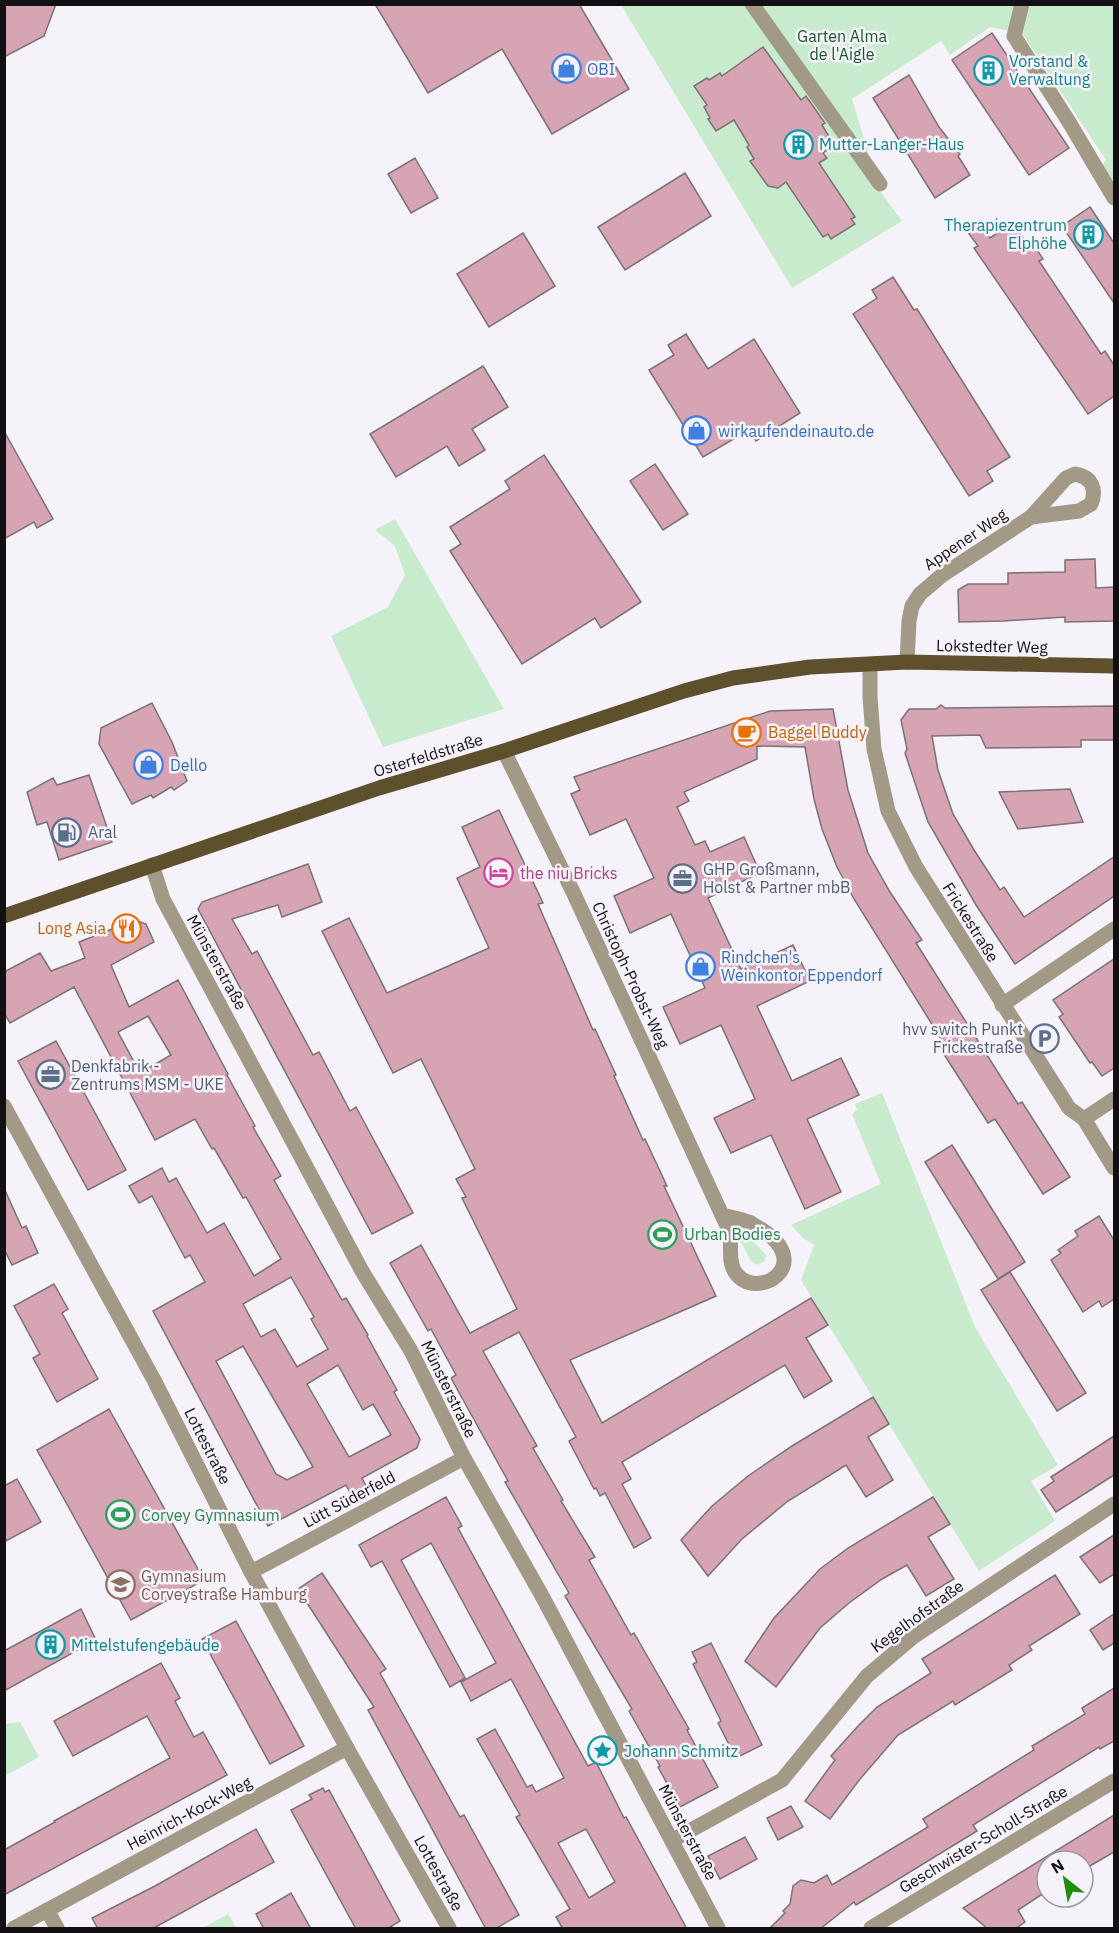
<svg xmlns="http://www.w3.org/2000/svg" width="1119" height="1933" font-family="'IBM Plex Sans',sans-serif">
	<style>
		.green { fill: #c8ebce }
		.building { fill: #d7a4b4; stroke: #7a7274; stroke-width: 1.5; fill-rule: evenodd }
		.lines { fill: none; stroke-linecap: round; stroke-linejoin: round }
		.street { stroke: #a29986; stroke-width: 15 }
		.primary { stroke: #5f502d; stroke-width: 15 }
		.labels { text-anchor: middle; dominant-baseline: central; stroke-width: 5; stroke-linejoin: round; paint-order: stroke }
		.park-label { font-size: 16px; fill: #16562c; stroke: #f6f2f9 }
		.culture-label { font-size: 16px; fill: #0d838f; stroke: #f6f2f9; text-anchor: start }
		.shop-label { font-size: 16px; fill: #366cbe; stroke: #f6f2f9; text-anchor: start }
		.street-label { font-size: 16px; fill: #121013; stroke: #f6f2f9 }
		.food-label { font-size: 16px; fill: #c56008; stroke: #f6f2f9; text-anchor: start }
		.service-label { font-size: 16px; fill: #4e5e75; stroke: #f6f2f9; text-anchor: start }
		.hotel-label { font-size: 16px; fill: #b23c85; stroke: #f6f2f9; text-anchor: start }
		.leisure-label { font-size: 16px; fill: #27864d; stroke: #f6f2f9; text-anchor: start }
		.education-label { font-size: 16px; fill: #785e54; stroke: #f6f2f9; text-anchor: start }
	</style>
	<rect width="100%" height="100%" fill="#f6f2f9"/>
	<!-- green -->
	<g class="green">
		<path d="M621,5H1114V185L1101,167L1106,160L1022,33L990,27L950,55L941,41L852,99L880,191L902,221L792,288Z"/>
		<path d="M395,519L504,709L383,747L331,636L388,607L405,575L395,546L375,530Z"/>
		<path d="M882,1093L975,1327L1058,1465L1031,1481L1055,1521L979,1571L801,1280L814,1245L802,1237L791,1225L881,1184L852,1114L857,1110L855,1104Z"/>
		<path d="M746,1233L766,1255L765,1261L758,1265L751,1261L740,1240Z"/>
		<path d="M20,1722L39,1757L5,1776V1724Z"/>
		<path d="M228,1914L236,1928H203Z"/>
	</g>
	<!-- building -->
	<g class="building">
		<path d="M4,4H56L44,36L4,57Z"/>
		<path d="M375,4H579L629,89L552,134L502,49L428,93Z"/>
		<path d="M992,33L1069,148L1029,175L952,60Z"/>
		<path d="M763,47L801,100L806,96L825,123L822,125L834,145L823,153L827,158L819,163L855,217L851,219L855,224L831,239L828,234L823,237L786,182L778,188L768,186L750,161L754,159L747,147L749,145L734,120L716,131L708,119L710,118L704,107L707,105L694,86L707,78L709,80L720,73L722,76Z"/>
		<path d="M909,75L939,127L960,154L958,156L970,175L935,198L873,98Z"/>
		<path d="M415,158L438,198L411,213L388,174Z"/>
		<path d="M685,173L711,216L625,270L598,227Z"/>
		<path d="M1090,207L1114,243V303L1062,226Z"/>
		<path d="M979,222L990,238L1013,223L1028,245L1032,242L1043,259L1039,261L1101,354L1105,351L1114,365V396L1088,414L974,248L978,246L967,231Z"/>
		<path d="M523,233L555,286L489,327L457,274Z"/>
		<path d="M893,277L914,310L917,309L1010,457L987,471L993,481L969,496L853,314L877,298L872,290Z"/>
		<path d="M686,334L708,369L754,339L800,413L756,441L749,430L703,457L649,370L674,355L668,345Z"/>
		<path d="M483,366L508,407L472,429L485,450L459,466L447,446L396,477L370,434Z"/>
		<path d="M4,431L53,519L37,528L34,522L4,539Z"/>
		<path d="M544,455L641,602L601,628L595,618L522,664L450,551L461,544L450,527L510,489L505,481Z"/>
		<path d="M655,464L688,514L663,530L630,481Z"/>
		<path d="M1095,559L1096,588L1114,587V621L1065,622V617L1003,621L959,622L958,590L968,584H1008V573L1065,572V560Z"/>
		<path d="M152,703L172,742L187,781L174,790L171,787L153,798L151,795L132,804L99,744L101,728Z"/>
		<path d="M941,705L945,708L1114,706V740H1081V747L986,748L980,735L932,736L938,770L953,814L974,850L1000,890L1004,887L1024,917L1114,857V896L1015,964L976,905L928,822L905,753L907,749L901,720L909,709H936Z"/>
		<path d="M833,709L848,790L868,853L890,892L922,940L916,943L1018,1104L1022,1102L1070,1177L1043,1194L995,1119L988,1123L938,1045L943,1042L854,899L837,867L822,829L814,799L805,747L757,746V759L684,792L689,801L677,807L695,845L705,841L710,852L744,837L760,873L708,898L741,969L793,945L810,981L757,1006L792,1081L841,1058L859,1095L807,1119L841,1192L805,1209L771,1135L731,1153L714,1118L755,1099L721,1025L680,1044L663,1007L705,988L671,914L630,933L614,896L654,878L626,819L590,835L571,794L580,790L574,777L770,711Z"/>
		<path d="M89,775L112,842L59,860L47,822L37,825L27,792L53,778L57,785Z"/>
		<path d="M1070,789L1083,822L1018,829L999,792Z"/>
		<path d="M499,810L543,903L538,904L593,1030L595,1029L616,1075L614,1076L643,1140L645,1139L667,1186H664L716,1296L570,1360L602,1423L811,1298L828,1325L806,1338L832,1381L804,1398L785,1365L622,1462L631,1479L622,1484L651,1538L634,1548L605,1493L600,1496L596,1488L594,1489L569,1441L576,1437L519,1332L483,1351L537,1446L533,1448L563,1500L561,1501L595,1557L589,1560L631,1635L634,1633L689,1729L687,1730L718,1787L680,1807L658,1767L660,1766L629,1711L632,1709L565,1596L569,1593L505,1482L508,1481L451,1378L456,1375L431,1329L428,1331L390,1263L421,1245L470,1333L517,1309L462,1198L466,1197L456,1179L475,1169L421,1059L393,1073L322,931L349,918L387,993L489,948L457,878L480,867L462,827Z"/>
		<path d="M308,864L322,902L282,917L278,905L232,919L252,954L257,951L313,1055L319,1052L350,1111L356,1107L413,1213L372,1234L198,909L202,902Z"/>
		<path d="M135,920L146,924L154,942L111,965L129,1007L178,980L228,1074L227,1075L255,1126L253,1127L281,1176L274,1180L342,1300L346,1298L368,1335L367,1336L397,1390L394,1392L420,1439L417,1448L362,1478L367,1488L352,1496L346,1485L268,1526L153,1311L205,1282L190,1255L185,1258L152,1196L139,1203L129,1186L162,1168L169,1182L176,1178L207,1233L224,1223L254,1276L281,1259L246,1197L243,1198L214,1148L212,1149L195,1119L155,1140L74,987L10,1023L4,1013V972L40,953L51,971L85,958L79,942ZM148,1016L171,1055L140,1073L118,1032ZM291,1277L314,1317L311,1319L328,1349L297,1367L275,1329L261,1337L243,1304ZM243,1346L313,1467L287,1480L276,1474L216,1361ZM338,1365L363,1410L373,1404L391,1435L349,1457L307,1384Z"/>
		<path d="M1114,959V1068L1102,1076L1092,1062L1090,1063L1059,1017L1063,1014L1053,1000Z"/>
		<path d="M56,1041L126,1170L88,1190L18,1061Z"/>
		<path d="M952,1145L1025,1262L998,1279L925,1162Z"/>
		<path d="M4,1188L22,1228L26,1226L38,1253L12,1265L4,1249Z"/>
		<path d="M1099,1216L1114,1240V1299L1102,1307L1099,1301L1083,1312L1051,1260L1061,1253L1058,1250L1078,1236L1075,1231Z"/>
		<path d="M1010,1272L1086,1393L1057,1411L981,1290Z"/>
		<path d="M54,1284L68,1309L62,1313L98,1379L57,1402L33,1358L40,1354L14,1306Z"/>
		<path d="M873,1397L889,1424L868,1437L893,1480L866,1497L846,1465L788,1501L742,1539L708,1576L681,1540L712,1506L748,1476L792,1446Z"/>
		<path d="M109,1409L204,1580L131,1620L37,1450Z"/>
		<path d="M1114,1436V1475L1056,1512L1041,1490L1054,1481L1051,1477Z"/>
		<path d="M17,1479L41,1522L4,1542V1486Z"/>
		<path d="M446,1497L462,1526L458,1528L588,1766L596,1762L624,1818L626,1817L687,1929H563L556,1917L570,1909L516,1817L520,1815L477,1739L495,1729L527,1787L532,1785L536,1792L564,1778L511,1679L471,1701L461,1682L496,1663L431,1543L401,1560L465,1678L450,1687L382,1561L371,1567L359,1545ZM586,1829L615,1882L589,1898L558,1843Z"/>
		<path d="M933,1497L950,1524L928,1537L954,1579L926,1596L907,1565L882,1579L849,1603L820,1628L776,1687L745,1661L774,1618L820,1569L848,1548Z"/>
		<path d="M1114,1535V1574L1100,1583L1080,1557Z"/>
		<path d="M322,1573L386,1669L380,1673L460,1817L464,1815L519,1915L495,1929H486L368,1710L374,1707L298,1589Z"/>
		<path d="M1055,1575L1080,1614L1029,1646L1032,1650L1009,1665L1012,1670L955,1705L953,1701L898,1735L860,1779L830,1819L805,1801L835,1760L831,1756L859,1725L877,1707L931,1673L922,1659Z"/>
		<path d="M81,1609L96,1640L4,1691V1651Z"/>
		<path d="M1114,1614V1643L1103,1650L1090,1630Z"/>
		<path d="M236,1621L304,1746L270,1764L202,1639Z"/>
		<path d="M711,1643L762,1745L736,1758L718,1723L721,1721L693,1664L697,1662L692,1652Z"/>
		<path d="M161,1663L180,1698L175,1701L194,1737L203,1732L227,1775L4,1895V1850L55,1822L54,1821L170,1758L147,1716L73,1756L54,1721Z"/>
		<path d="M1114,1688V1741L1100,1749L1099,1747L973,1825L977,1831L856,1905L854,1902L820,1929H769L785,1913L783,1911L790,1904L793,1886L801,1880L814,1883L827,1875L832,1885L928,1827L923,1819L1034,1750L1032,1746L1085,1714L1082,1708Z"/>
		<path d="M323,1788L325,1792L329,1790L400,1921L387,1929H356L291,1810L312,1799L309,1795Z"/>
		<path d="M791,1806L803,1827L778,1840L767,1818Z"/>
		<path d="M1114,1815V1852L1083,1870V1861H1047V1891L1018,1910L1025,1922L1015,1929H988L963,1908Z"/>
		<path d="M256,1829L274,1862L152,1929H98L92,1918L155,1886Z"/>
		<path d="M745,1837L757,1859L720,1879L708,1856Z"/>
		<path d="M291,1893L311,1929H264L256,1914Z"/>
	</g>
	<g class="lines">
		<!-- street -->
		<g class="street">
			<path d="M752,4L880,184"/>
			<path d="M1022,4L1014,36L1069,122L1114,198"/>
			<path d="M1075,474C1092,477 1097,489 1091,504L1079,511L1031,517L1066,478Z"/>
			<path d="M907,662L909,621L912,606L920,594L941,576L1031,517"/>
			<path d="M870,665V697L874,749L888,811L916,867L1069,1108L1084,1119L1114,1168"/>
			<path d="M504,751L574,894L722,1215C724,1220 728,1226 729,1232C733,1245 727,1260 735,1272C756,1303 817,1265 761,1229C757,1227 753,1224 749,1222C740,1219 731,1217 722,1215"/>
			<path d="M152,865L163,899L362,1271L411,1351L464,1458L541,1594L718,1928"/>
			<path d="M1002,1005L1114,929"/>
			<path d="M4,1106L154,1380L251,1572L347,1748L449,1928"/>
			<path d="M1084,1119L1114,1099"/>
			<path d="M251,1572L464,1458"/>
			<path d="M673,1840L782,1780L867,1676L913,1637L1114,1504"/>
			<path d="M47,1910L57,1928"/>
			<path d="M14,1928L347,1748"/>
			<path d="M871,1928L1114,1781"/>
		</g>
		<!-- primary -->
		<path class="primary" d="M4,916L379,788L504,751L684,691L733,678L810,667L907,662L1114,666"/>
	</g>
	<!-- icons -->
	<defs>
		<symbol id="shop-ring" viewBox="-11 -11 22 22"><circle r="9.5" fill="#f6f2f9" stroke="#3f7fe0" stroke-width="1.5"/><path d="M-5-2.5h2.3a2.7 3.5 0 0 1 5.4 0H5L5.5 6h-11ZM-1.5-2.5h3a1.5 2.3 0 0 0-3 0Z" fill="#3f7fe0"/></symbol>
		<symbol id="building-ring" viewBox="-11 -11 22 22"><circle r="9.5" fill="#f6f2f9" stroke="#0f9aa8" stroke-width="1.5"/><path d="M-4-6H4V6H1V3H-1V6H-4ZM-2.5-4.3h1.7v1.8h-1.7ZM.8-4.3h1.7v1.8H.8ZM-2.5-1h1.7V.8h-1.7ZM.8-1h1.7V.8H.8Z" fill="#0f9aa8"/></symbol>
		<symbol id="cafe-ring" viewBox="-11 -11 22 22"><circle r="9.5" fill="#f6f2f9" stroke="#e8710a" stroke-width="1.5"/><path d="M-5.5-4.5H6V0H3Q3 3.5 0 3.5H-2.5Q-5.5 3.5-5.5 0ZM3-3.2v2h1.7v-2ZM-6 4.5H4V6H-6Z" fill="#e8710a"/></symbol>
		<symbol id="fuel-ring" viewBox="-11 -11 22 22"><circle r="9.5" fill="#f6f2f9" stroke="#5c6f8a" stroke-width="1.5"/><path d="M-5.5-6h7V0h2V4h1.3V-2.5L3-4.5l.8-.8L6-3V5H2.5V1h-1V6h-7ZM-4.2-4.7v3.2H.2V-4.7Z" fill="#5c6f8a"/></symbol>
		<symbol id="hotel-ring" viewBox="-11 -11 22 22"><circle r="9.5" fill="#f6f2f9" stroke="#d1479c" stroke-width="1.5"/><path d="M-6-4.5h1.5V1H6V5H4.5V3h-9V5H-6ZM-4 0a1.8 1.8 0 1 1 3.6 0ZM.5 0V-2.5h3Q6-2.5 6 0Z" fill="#d1479c"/></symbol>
		<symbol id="office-ring" viewBox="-11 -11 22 22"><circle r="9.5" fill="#f6f2f9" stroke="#5c6f8a" stroke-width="1.5"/><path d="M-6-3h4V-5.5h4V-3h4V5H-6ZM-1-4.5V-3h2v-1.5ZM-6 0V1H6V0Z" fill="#5c6f8a"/></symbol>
		<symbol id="restaurant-ring" viewBox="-11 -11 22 22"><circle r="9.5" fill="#f6f2f9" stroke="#e8710a" stroke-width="1.5"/><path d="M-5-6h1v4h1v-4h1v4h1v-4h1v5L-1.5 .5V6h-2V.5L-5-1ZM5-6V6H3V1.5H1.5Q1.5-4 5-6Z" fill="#e8710a"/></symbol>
		<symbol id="parking-ring" viewBox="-11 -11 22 22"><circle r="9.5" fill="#f6f2f9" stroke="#5c6f8a" stroke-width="1.5"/><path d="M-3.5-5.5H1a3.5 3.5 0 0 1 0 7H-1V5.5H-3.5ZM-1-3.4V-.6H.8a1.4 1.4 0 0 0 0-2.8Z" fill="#5c6f8a"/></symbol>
		<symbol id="stadium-ring" viewBox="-11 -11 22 22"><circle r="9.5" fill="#f6f2f9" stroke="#2e9e5b" stroke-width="1.5"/><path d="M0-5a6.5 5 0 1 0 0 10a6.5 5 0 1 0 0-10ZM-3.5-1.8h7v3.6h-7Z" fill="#2e9e5b"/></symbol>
		<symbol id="school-ring" viewBox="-11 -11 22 22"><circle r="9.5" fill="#f6f2f9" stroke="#8d6e63" stroke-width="1.5"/><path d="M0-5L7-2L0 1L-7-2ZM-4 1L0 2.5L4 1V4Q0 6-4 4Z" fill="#8d6e63"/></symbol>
		<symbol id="sight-ring" viewBox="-11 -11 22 22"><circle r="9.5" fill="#f6f2f9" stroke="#0f9aa8" stroke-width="1.5"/><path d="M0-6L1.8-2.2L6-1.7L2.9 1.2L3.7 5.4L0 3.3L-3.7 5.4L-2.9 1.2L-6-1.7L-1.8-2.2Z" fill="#0f9aa8"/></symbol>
	</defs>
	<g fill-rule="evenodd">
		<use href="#shop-ring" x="550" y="52" width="33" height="33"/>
		<use href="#building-ring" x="972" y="54" width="33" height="33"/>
		<use href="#building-ring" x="782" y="128" width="33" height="33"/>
		<use href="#building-ring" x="1072" y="218" width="33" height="33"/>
		<use href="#shop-ring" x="680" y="414" width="33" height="33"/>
		<use href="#cafe-ring" x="730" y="716" width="33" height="33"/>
		<use href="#shop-ring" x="132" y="748" width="33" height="33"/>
		<use href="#fuel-ring" x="50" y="816" width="33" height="33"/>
		<use href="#hotel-ring" x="482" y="856" width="33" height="33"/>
		<use href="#office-ring" x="666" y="862" width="33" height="33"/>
		<use href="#restaurant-ring" x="110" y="912" width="33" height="33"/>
		<use href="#shop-ring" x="684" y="950" width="33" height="33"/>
		<use href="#parking-ring" x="1028" y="1022" width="33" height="33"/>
		<use href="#office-ring" x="34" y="1058" width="33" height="33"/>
		<use href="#stadium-ring" x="646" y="1218" width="33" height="33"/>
		<use href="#stadium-ring" x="104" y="1498" width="33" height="33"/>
		<use href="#school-ring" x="104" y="1568" width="33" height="33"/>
		<use href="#building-ring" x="34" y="1628" width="33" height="33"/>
		<use href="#sight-ring" x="586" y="1734" width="33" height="33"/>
	</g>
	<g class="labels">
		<!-- park labels -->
		<g class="park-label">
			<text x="842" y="36">Garten Alma<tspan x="842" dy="18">de l'Aigle</tspan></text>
		</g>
		<!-- culture labels -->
		<g class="culture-label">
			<text x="1009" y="61">Vorstand &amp;<tspan x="1009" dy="18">Verwaltung</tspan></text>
			<text x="819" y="144">Mutter-Langer-Haus</text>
			<text x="1067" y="225" text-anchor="end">Therapiezentrum<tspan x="1067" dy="18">Elphöhe</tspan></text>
			<text x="71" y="1645">Mittelstufengebäude</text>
			<text x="624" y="1751">Johann Schmitz</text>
		</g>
		<!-- shop labels -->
		<g class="shop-label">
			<text x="587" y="69">OBI</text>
			<text x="718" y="431">wirkaufendeinauto.de</text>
			<text x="170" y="765">Dello</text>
			<text x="721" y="957">Rindchen's<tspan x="721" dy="18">Weinkontor Eppendorf</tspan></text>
		</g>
		<!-- street labels -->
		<g class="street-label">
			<text transform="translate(965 539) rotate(-34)">Appener Weg</text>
			<text transform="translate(992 646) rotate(1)">Lokstedter Weg</text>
			<text transform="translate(428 755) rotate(-17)">Osterfeldstraße</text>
			<text transform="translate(971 922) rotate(58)">Frickestraße</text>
			<text transform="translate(217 962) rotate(61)">Münsterstraße</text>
			<text transform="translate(631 975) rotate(65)">Christoph-Probst-Weg</text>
			<text transform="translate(449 1389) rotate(64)">Münsterstraße</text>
			<text transform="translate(208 1446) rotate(63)">Lottestraße</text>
			<text transform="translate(349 1499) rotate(-28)">Lütt Süderfeld</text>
			<text transform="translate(917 1616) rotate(-36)">Kegelhofstraße</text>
			<text transform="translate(189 1813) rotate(-28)">Heinrich-Kock-Weg</text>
			<text transform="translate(688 1832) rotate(62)">Münsterstraße</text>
			<text transform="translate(983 1839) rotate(-31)">Geschwister-Scholl-Straße</text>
			<text transform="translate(439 1873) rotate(61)">Lottestraße</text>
		</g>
		<!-- food labels -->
		<g class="food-label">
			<text x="768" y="732">Baggel Buddy</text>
			<text x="106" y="928" text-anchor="end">Long Asia</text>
		</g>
		<!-- service labels -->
		<g class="service-label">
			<text x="88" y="832">Aral</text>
			<text x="703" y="869">GHP Großmann,<tspan x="703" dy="18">Holst &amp; Partner mbB</tspan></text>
			<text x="1023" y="1029" text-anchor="end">hvv switch Punkt<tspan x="1023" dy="18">Frickestraße</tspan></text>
			<text x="71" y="1066">Denkfabrik -<tspan x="71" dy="18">Zentrums MSM - UKE</tspan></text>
		</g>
		<!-- hotel labels -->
		<g class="hotel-label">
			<text x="520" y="873">the niu Bricks</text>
		</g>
		<!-- leisure labels -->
		<g class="leisure-label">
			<text x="684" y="1234">Urban Bodies</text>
			<text x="141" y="1515">Corvey Gymnasium</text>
		</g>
		<!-- education labels -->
		<g class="education-label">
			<text x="141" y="1576">Gymnasium<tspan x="141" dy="18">Corveystraße Hamburg</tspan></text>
		</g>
	</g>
	<!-- border -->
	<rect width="1119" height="1933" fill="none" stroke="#121013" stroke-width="12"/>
	<!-- north arrow -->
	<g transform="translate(1065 1879) rotate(329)"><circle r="28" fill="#f6f2f9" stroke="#9b989d" stroke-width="1.5"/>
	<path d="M0-4.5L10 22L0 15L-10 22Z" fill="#218d0f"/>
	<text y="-9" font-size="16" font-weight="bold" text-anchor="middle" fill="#121013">N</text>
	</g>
</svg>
